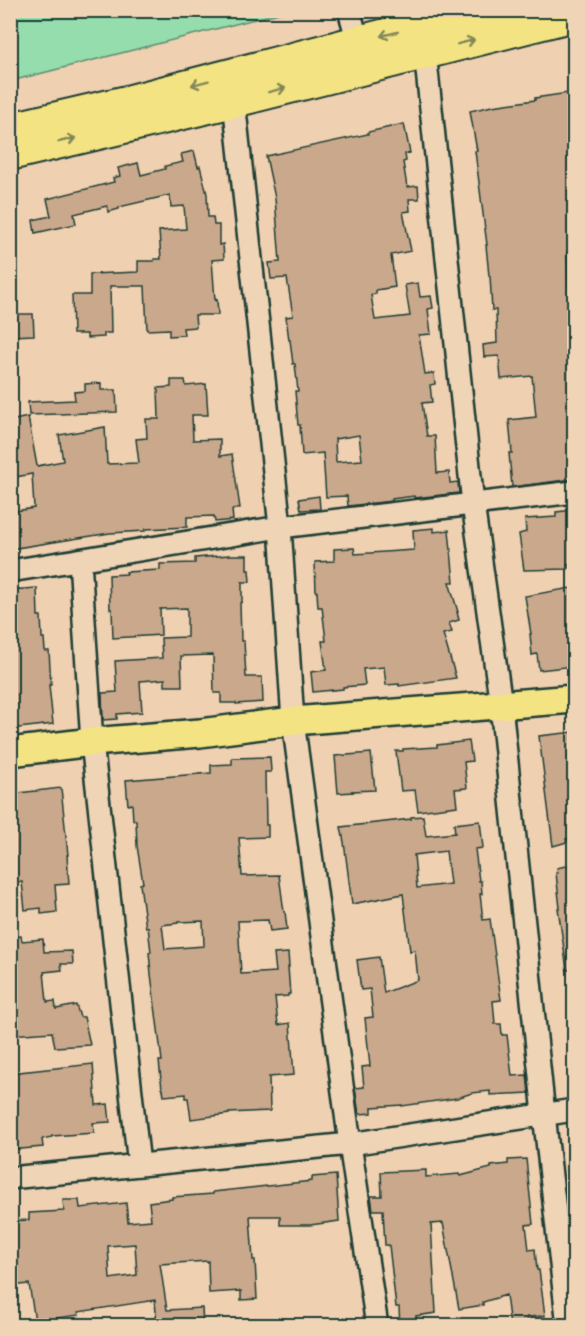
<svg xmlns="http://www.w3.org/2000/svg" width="585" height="1336" font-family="Mali,sans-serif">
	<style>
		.green { fill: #95ddac; stroke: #5a8d70; stroke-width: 1.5 }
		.building { fill: #caa88c; stroke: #1f3d34; stroke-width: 1.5; fill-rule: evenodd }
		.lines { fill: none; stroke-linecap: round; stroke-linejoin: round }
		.minor-casing { stroke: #1f3d34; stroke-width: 26 }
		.major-casing { stroke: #1f3d34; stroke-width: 32 }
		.highway-casing { stroke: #1f3d34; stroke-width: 36 }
		.minor { stroke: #efd4b6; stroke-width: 21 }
		.major { stroke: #f4e382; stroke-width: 27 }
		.highway { stroke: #f4e382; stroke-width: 32 }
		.oneway { stroke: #7f8857 }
	</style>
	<rect width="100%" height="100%" fill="#efd0b1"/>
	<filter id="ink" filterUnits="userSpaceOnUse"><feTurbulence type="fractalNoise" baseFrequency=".0167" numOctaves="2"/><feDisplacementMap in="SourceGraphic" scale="12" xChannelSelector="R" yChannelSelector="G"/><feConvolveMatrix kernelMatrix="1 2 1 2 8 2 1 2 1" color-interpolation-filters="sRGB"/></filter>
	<g filter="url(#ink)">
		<!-- green -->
		<path class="green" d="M11,10H287V11L11,81Z"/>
		<!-- building -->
		<g class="building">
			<path d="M568,93L573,136L569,137L574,160V190L570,191L574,215V252H567L569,293L571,292L574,322V411L572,412L574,437V464H571L573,479L512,487L509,453H512L509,420L536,417L532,376L501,379L499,356L484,357L483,345L497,343L496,310H492L490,276H489L486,245H487L475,151H477L470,111L492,106L535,100V98Z"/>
			<path d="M404,124L410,153L405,154L406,161L403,162L407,187L418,186L419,199H409L410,211L403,212L411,251L391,255L395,287L376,290V294L371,295L375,320L410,316L405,285L418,283L420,297L431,296L433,308L428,309L431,334L419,335L425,374L434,373L435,384L430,385L432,402L422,403L427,436H435L437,473L449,472L450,483L458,482L459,493L414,498V496L392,499V501L348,506L347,496L326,497L323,453L302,455L300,425H298L295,391H298L295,364H293L290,340H289L286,317L293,316L287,278L271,279L269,263L280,262L275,198L266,156L368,134V132ZM359,435L362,460L336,462L335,439Z"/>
			<path d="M194,151L198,167L200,166L207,194L208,217H213L214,225H219V245L223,244L224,259L212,260L215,300L217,299L218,315H195L196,327L183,328L184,335L169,336V329L147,330L145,286H110L111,333H104V337L87,338V334H73L72,295H90V274L138,272V261H154V259H161L159,231L186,229L184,206L171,207L170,195L119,207V209L108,212L107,206L74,214L76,224L35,233L33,220L51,216L47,199L114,182L113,178L120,176L118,168L138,163L141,175L165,169V166L183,162L181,154Z"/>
			<path d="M10,314H33L34,335L10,336Z"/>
			<path d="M171,380H185L186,386L206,384L208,415H192L193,440L220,439V456L232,454L240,508L232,510L233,520L215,522L214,516L187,517V527L145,529V531L110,533L10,549V512L34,508L32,474L10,478V458L16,457L10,421L28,417L37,466L63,461L59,435L105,427L107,464L139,463L136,439L147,438L146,419H159L158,388L171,387Z"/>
			<path d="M101,383V390H116L117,412L29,415L28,402L75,400L74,392L85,391V384Z"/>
			<path d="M319,496L320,509L301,510L299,499Z"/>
			<path d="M574,510V563L568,564V569L524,570L519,534L526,532L525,519L556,517V512Z"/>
			<path d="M434,528V532L449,530L454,582H449L458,612H457L459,620L449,623L452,632L443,634L456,678L399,686V684L386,685L384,667L363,669L365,685L343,687V689L313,692L311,672L326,670L322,641H326L322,607H318L317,592H316L315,562L334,561V549L354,548L355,554L414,550L413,530Z"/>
			<path d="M229,555H247V570H249L250,582H242V602L240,603L241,641H244L246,677H262L263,702L236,704V703H221V693H214L213,655L181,656L182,686H165V679L140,681L142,712L117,714V719L103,720L102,693L117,692L115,661L162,658L161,638L187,637V608L160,609L161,635L113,638L112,609H110L109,575L127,574L126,572L160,570V564L195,563V558Z"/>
			<path d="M37,588L38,616H41L42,638H44L45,651H49L51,685H49L53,724L10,729V590Z"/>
			<path d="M571,588L574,599V609L571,610L574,643V666L539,670L537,654L532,655L530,634H531L525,596Z"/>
			<path d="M574,732V838L566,839L567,842L553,846L539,736Z"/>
			<path d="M469,741L472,761L464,762L467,788L455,789L457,806L418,811L415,790L401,791L396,751H403V749L437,747V745Z"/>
			<path d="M371,753L375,790L352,791L353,792L338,793L335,756Z"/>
			<path d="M270,757L271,772H265L266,825H268V837L239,838L242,876L279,875L284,912H285L287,929L270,931L268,920L238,921L241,974L276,972L274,954L288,953L289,967H288L290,994H288V996L275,997L278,1025L290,1023L294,1075L269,1077L270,1111L229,1113V1114L191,1119L188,1098H186V1094L164,1096L163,1089H162L159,1061H162L151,974L149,952H151L148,927L146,928L140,884L143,883L137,846L136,820H133L132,804L128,805L126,780L211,773V765L232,764V758ZM203,921L204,946L165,949L162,925L178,923V922Z"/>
			<path d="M61,788L68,855H67L69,884L55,885L57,912L41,914V908L25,910L22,882H10V794Z"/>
			<path d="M423,816L426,836L455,833L454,824L480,821L483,848L475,849L479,881H481L482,894H480L483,920L490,919L501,1000L493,1001L495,1024H501L502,1035H507L512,1076L527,1075L529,1093L490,1095V1091L472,1093L457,1098L402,1106V1105L372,1107V1113L359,1114L355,1088L364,1087L362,1067L370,1066L365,1018L373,1017L370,989L361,990L357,960L379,957L384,993L418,980L415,950L410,951L403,894L352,904L344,842L341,827L411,819V817ZM446,851L450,884L417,888L414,855Z"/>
			<path d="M574,864V970H567L558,908H560L556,873H558L557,868Z"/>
			<path d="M21,936L22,941L43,939L44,952L72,951L73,964H61L62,970L44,972L47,1002L55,1001L56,1009L76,1005L80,1017H84L90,1045L55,1047L52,1032L10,1035V937Z"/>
			<path d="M93,1064L96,1105L108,1104L110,1122L93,1123L94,1133L52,1136V1137L42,1139L43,1147L10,1150V1073Z"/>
			<path d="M526,1159L533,1224L526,1225L529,1250L535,1249L537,1270H539L545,1316L527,1317L528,1326H510L506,1295L483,1302V1305L459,1309L443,1223L431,1224L436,1313L416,1316L417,1326H400L399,1307H396L389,1245H385L383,1210H373L371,1196H382L381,1172L426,1170V1177L459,1174L460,1176L491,1168V1166L508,1164V1160Z"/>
			<path d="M336,1175L339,1221L310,1225H280V1216H250L253,1260H255L257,1299L241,1300V1291L209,1293L208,1261L160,1264L167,1310L202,1308L203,1326H157L155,1300L78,1312L79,1315L35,1321L29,1284L10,1286V1221L29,1220V1213L64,1211L63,1200H79L80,1208L126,1203L128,1222L151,1220L149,1202L172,1199V1197L213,1194V1192L312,1181V1177ZM135,1244L137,1275L110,1279L108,1246Z"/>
		</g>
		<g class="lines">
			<defs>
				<g id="minor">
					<path d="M349,10L358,42"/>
					<path d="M425,52L473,504L501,705L544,1114L568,1326"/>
					<path d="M234,101L280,527L293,721L350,1144L377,1326"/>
					<path d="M80,560L92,742L139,1165"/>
					<path d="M10,571L280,527L574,492"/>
					<path d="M10,1178L350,1144L574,1110"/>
				</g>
				<path id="major" d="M10,752L92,742L200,733L293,721L574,699"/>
				<g id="highway">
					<path d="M10,129L131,101L358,42L487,10"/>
					<path d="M10,154L234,101L574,15"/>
				</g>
			</defs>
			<!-- minor casing -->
			<use href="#minor" class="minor-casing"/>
			<!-- major casing -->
			<use href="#major" class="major-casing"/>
			<!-- highway casing -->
			<use href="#highway" class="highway-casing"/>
			<!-- minor -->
			<use href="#minor" class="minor"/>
			<!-- major -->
			<use href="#major" class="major"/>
			<!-- highway -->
			<use href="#highway" class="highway"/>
		</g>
		<!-- one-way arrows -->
		<defs><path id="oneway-shaft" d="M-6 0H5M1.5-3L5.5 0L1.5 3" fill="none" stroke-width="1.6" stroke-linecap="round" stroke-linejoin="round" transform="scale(1.5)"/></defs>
		<g class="oneway">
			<use href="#oneway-shaft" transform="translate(389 34) rotate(166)"/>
			<use href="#oneway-shaft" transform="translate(466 42) rotate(-14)"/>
			<use href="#oneway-shaft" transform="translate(200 83) rotate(165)"/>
			<use href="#oneway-shaft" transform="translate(277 90) rotate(-14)"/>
			<use href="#oneway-shaft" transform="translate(67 140) rotate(-13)"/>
		</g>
	</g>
	<!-- margin -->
	<rect width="585" height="1336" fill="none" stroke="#efd4b6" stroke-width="36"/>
	<rect x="18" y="18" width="549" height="1300" fill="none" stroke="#1f3d34" stroke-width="2" filter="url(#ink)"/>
</svg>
